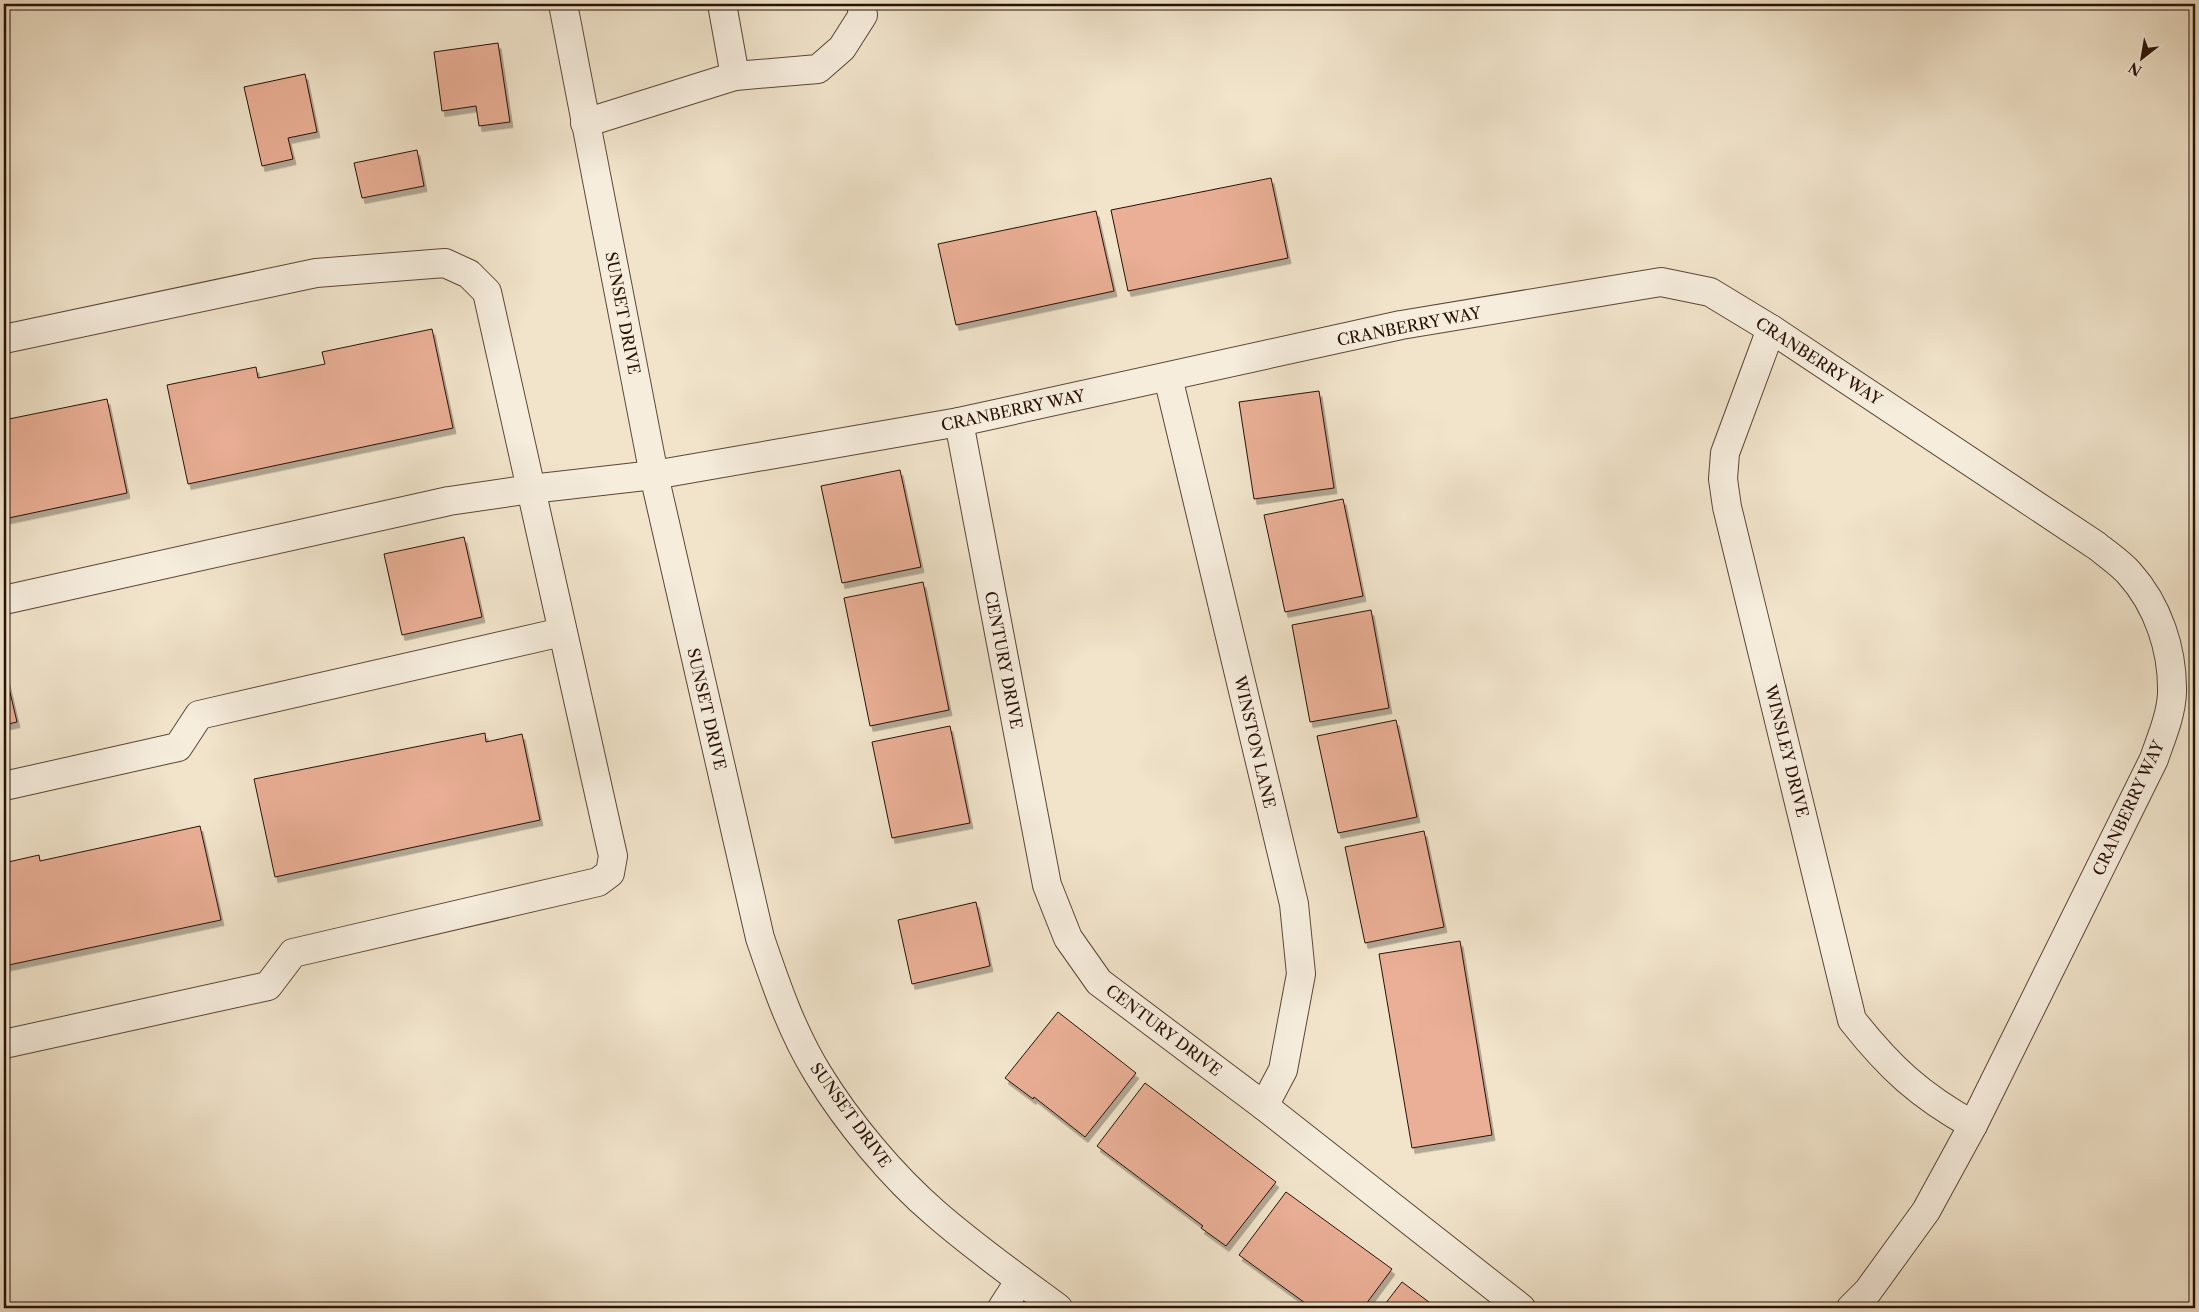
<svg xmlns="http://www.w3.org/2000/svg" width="2199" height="1312" font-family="'Libre Caslon Text',serif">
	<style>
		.building { fill: #eaaf96; stroke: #291106; filter: url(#shadow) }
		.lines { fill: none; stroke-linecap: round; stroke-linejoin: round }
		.minor-casing { stroke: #5b4637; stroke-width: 30 }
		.minor { stroke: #f6eddd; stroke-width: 28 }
		.labels { text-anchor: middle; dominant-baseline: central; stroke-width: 4; stroke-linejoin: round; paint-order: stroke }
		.street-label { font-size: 16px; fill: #291106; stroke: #f6eddd }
	</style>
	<defs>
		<filter id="shadow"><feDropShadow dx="3" dy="5.5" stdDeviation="0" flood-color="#0004"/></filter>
	</defs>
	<rect width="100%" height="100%" fill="#f1e4cb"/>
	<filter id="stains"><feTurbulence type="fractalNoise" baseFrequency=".004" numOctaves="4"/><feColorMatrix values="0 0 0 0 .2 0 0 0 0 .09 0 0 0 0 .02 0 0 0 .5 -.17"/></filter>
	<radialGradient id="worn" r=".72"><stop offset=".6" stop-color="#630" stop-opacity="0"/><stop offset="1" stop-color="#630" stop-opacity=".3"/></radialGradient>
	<!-- building -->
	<g class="building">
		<path d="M498,43L510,122L479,126L476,106L442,111L434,52Z"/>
		<path d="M305,74L317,132L288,138L293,159L262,166L244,87Z"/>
		<path d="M417,150L424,186L362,198L354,163Z"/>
		<path d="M1271,178L1288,258L1128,291L1111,210Z"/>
		<path d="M1096,211L1114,291L956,325L938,244Z"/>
		<path d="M432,329L453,428L188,484L167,385L256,367L258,378L325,364L322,352Z"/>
		<path d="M1319,391L1334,488L1254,499L1239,402Z"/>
		<path d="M107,399L127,493L4,519V420Z"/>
		<path d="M900,470L921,567L842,583L821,486Z"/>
		<path d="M1343,499L1363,596L1285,612L1264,515Z"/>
		<path d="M464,537L482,617L402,635L384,554Z"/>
		<path d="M923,582L949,710L870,726L844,598Z"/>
		<path d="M1371,610L1389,708L1310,722L1292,625Z"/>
		<path d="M4,667L17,722L4,725Z"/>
		<path d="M1396,720L1417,817L1338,833L1317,736Z"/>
		<path d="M950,726L970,823L892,838L872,742Z"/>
		<path d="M485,733L486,742L522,734L540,820L275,877L254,779Z"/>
		<path d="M200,826L221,920L4,966V863L39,855L40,861Z"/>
		<path d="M1424,831L1444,927L1365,943L1345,847Z"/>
		<path d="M976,902L990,966L912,984L898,920Z"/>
		<path d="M1460,941L1492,1135L1412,1148L1379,954Z"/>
		<path d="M1058,1012L1136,1073L1085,1137L1034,1097L1033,1099L1005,1078Z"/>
		<path d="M1145,1083L1276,1182L1226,1246L1201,1228L1203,1226L1097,1146Z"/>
		<path d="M1286,1192L1392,1269L1363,1308H1312L1239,1255Z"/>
		<path d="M1402,1282L1437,1308H1382Z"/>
	</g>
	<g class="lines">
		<defs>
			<g id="minor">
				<path d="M563,4L654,475L760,938C776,985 792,1032 818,1074C848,1123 892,1176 935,1213C974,1247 1016,1277 1058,1308"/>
				<path d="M722,4L735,76"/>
				<path d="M585,123L735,76L818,69L842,48L863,15L861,4"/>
				<path d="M1771,329L1725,453L1723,479L1727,507L1852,1020C1889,1067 1920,1096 1973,1125"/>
				<path d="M4,339L316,273L445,263L469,274L487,292L613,856L610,873L598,882L293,953L268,986L4,1044"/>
				<path d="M1168,377L1294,904L1301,974L1283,1070L1264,1106"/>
				<path d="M959,422L1047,885L1068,938L1099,982L1264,1106L1521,1308"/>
				<path d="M4,600L449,501L531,489L654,475L959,422L1401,325L1661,282L1710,292L1771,329L2097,546C2108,555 2120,563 2129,573C2158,605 2173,650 2172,693C2171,716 2161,738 2154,759L1973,1125L1926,1211L1868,1291L1851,1308"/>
				<path d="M4,786L178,747L199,715L562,632"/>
				<path d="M1002,1308L1020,1280"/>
			</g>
		</defs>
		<!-- minor casing -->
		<use href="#minor" class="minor-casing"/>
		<!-- minor -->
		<use href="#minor" class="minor"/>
	</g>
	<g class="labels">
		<!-- street labels -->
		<g class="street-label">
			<text transform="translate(623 313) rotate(79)">SUNSET DRIVE</text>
			<text transform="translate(1409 326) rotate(-11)">CRANBERRY WAY</text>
			<text transform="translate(1819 361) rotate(33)">CRANBERRY WAY</text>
			<text transform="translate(1013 410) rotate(-12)">CRANBERRY WAY</text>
			<text transform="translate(1004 660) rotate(79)">CENTURY DRIVE</text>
			<text transform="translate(707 709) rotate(77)">SUNSET DRIVE</text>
			<text transform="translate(1255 742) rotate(77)">WINSTON LANE</text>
			<text transform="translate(1787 751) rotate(76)">WINSLEY DRIVE</text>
			<text transform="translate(2128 808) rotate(-65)">CRANBERRY WAY</text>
			<text transform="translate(1164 1030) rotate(37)">CENTURY DRIVE</text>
			<text transform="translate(851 1115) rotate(54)">SUNSET DRIVE</text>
		</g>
	</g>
	<!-- margin -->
	<rect width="2199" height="1312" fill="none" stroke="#f1e4cb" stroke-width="20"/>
	<rect x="5" y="5" width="2189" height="1302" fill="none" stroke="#291106" stroke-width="2.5"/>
	<rect x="10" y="10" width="2179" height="1292" fill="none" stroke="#291106"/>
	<!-- north arrow -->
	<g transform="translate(2142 58) rotate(211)" stroke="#f6eddd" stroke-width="4" paint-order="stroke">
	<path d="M0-4L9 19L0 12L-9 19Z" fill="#291106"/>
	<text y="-8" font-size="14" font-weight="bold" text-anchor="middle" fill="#291106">N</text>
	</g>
	<rect width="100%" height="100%" filter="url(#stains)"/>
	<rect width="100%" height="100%" fill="url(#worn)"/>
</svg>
